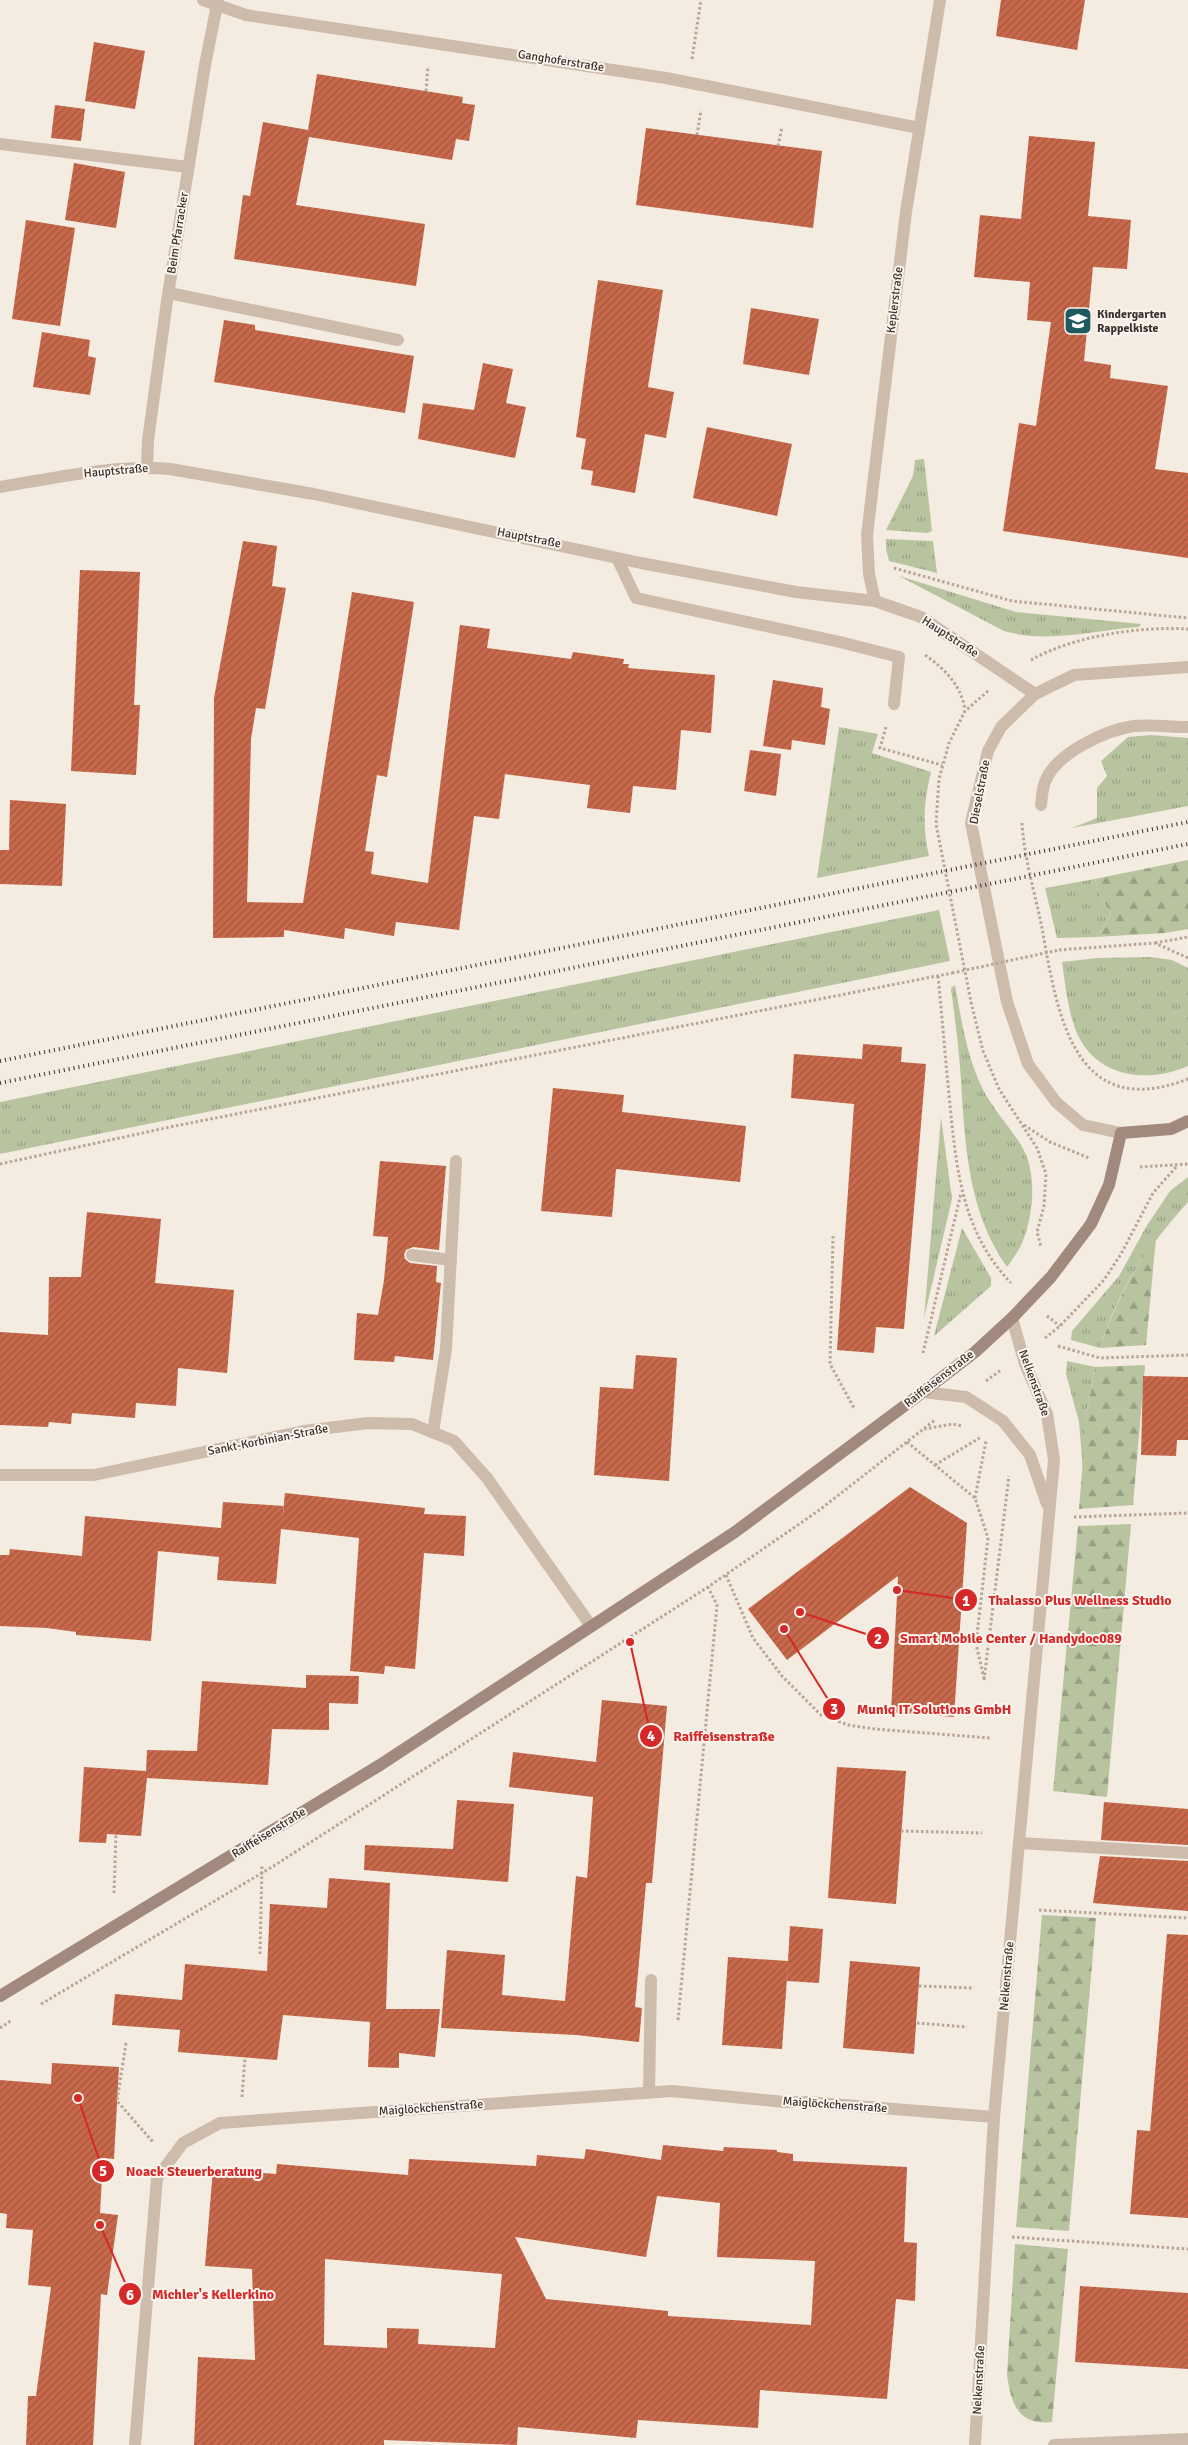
<svg xmlns="http://www.w3.org/2000/svg" width="1188" height="2445" font-family="Signika,sans-serif">
	<style>
		.grass { fill: url(#grass-tufts) }
		.forest { fill: url(#forest-firs) }
		.building { fill: url(#building-hatch); fill-rule: evenodd }
		.lines { fill: none; stroke-linecap: round; stroke-linejoin: round }
		.path { stroke: #b9a596; stroke-width: 3; stroke-dasharray: 2.5 2.5; stroke-linecap: butt }
		.lane { stroke: #cdbbac; stroke-width: 12 }
		.street { stroke: #cdbbac; stroke-width: 12 }
		.secondary { stroke: #a18a7d; stroke-width: 12 }
		.rail { stroke: #3b302b; stroke-width: 4; stroke-dasharray: 1 4; stroke-linecap: butt }
		.path-bridge { stroke: #b9a596; stroke-width: 3; stroke-dasharray: 2.5 2.5; stroke-linecap: butt }
		.labels { text-anchor: middle; dominant-baseline: central; stroke-width: 4; stroke-linejoin: round; paint-order: stroke }
		.street-label { font-size: 12px; fill: #3b302b; stroke: #fbf5ee }
		.poi-label { font-size: 12px; font-weight: bold; fill: #3b302b; stroke: #fbf5ee; text-anchor: start }
		.leader { fill: none; stroke: #d62828; stroke-width: 2 }
		.callout-dot { fill: #d62828; stroke: #fbf5ee; stroke-width: 2 }
		.mark-label { font-size: 15px; text-anchor: middle; font-weight: bold; fill: #fff }
		.callout-label { font-size: 14px; text-anchor: middle; font-weight: bold; fill: #d62828; stroke: #fbf5ee; stroke-width: 4; stroke-linejoin: round; paint-order: stroke }
	</style>
	<defs>
		<pattern id="grass-tufts" width="24" height="20" patternUnits="userSpaceOnUse" patternTransform="scale(1.25)"><rect width="24" height="20" fill="#b8c4a0"/><path d="M3 7l-1-3M5 7V3M7 7l1-3M15 17l-1-3M17 17v-4M19 17l1-3" fill="none" stroke="#97a083"/></pattern>
		<pattern id="forest-firs" width="22" height="20" patternUnits="userSpaceOnUse" patternTransform="scale(1.25)"><rect width="22" height="20" fill="#b8c4a0"/><path d="M5 1l3.5 6h-7zM16 11l3.5 6h-7z" fill="#97a083"/></pattern>
		<pattern id="building-hatch" width="6" height="6" patternUnits="userSpaceOnUse" patternTransform="scale(1.25)"><rect width="6" height="6" fill="#c8694b"/><path d="M-1 1l2-2M0 6l6-6M5 7l2-2" fill="none" stroke="#a4573f"/></pattern>
	</defs>
	<rect width="100%" height="100%" fill="#f4ebe1"/>
	<!-- grass -->
	<g class="grass">
		<path d="M924,459L932,531L927,533L886,530L913,476L915,460Z"/>
		<path d="M886,539L933,541L937,573L889,561L886,549Z"/>
		<path d="M899,576L1016,612L1141,624L1139,627C1095,630 1047,644 1004,631Z"/>
		<path d="M839,727L878,734L872,753L931,772C924,801 922,826 929,856L817,878Z"/>
		<path d="M1151,735L1188,738V806L1072,828L1097,818V788L1107,776L1101,761L1128,737Z"/>
		<path d="M1095,879L1098,891L1111,914L1105,926L1096,937L1057,938L1045,888Z"/>
		<path d="M939,910L950,961L0,1154V1102Z"/>
		<path d="M1151,957L1172,960L1188,968V1066C1142,1086 1088,1075 1073,1022C1067,1003 1065,982 1062,962L1097,958Z"/>
		<path d="M955,985C961,1018 966,1051 979,1081C989,1105 1007,1123 1021,1145C1037,1171 1034,1210 1024,1238C1021,1248 1013,1258 1007,1267C968,1212 965,1145 961,1080C959,1049 955,1018 951,988Z"/>
		<path d="M941,1117L952,1199L924,1318Z"/>
		<path d="M1188,1177V1202C1147,1248 1118,1289 1100,1348L1071,1340L1072,1331L1119,1276L1146,1227L1170,1191Z"/>
		<path d="M962,1228L991,1278V1286L934,1336Z"/>
		<path d="M1067,1361L1095,1367L1087,1412L1083,1471L1079,1422L1066,1374Z"/>
	</g>
	<!-- forest -->
	<g class="forest">
		<path d="M1188,860V929L1165,933L1096,937L1105,926L1111,914L1098,891L1095,879Z"/>
		<path d="M1156,1238L1146,1345L1100,1348C1113,1307 1132,1273 1156,1238Z"/>
		<path d="M1145,1365L1133,1505L1079,1509L1087,1412L1095,1367Z"/>
		<path d="M1131,1524L1107,1797L1053,1791L1078,1526Z"/>
		<path d="M1042,1915L1096,1918L1069,2231L1016,2227Z"/>
		<path d="M1015,2244L1068,2249L1052,2422C1018,2426 1011,2403 1007,2375Z"/>
	</g>
	<!-- building -->
	<g class="building">
		<path d="M1001,0H1085L1077,50L996,36Z"/>
		<path d="M94,42L145,51L135,109L85,101Z"/>
		<path d="M317,74L463,97L462,103L475,105L469,141L456,139L452,160L309,137L296,205L425,224L416,286L234,259L243,195L250,196L263,122L308,130Z"/>
		<path d="M55,105L85,109L81,141L51,138Z"/>
		<path d="M646,128L822,151L813,228L636,205Z"/>
		<path d="M1029,136L1095,142L1088,216L1131,220L1127,269L1093,267L1084,361L1111,365L1110,378L1168,386L1155,469L1188,473V558L1003,531L1019,423L1036,426L1051,322L1027,320L1030,282L974,277L980,215L1021,219Z"/>
		<path d="M74,163L125,172L116,228L65,220Z"/>
		<path d="M26,220L75,228L60,326L12,319Z"/>
		<path d="M598,280L663,290L648,387L674,392L666,438L645,434L635,493L591,485L593,471L581,469L586,439L576,437Z"/>
		<path d="M751,308L819,319L809,375L743,364Z"/>
		<path d="M224,320L255,325V330L414,356L405,413L214,382Z"/>
		<path d="M42,332L90,340L88,356L96,358L90,395L33,387Z"/>
		<path d="M483,363L513,369L506,403L526,407L515,458L418,439L423,403L474,410Z"/>
		<path d="M707,427L792,444L777,516L693,498Z"/>
		<path d="M243,541L277,546L272,586L286,588L265,709L256,708L251,739L247,902L303,903L352,592L414,602L387,777L377,775L365,851L374,852L371,874L428,883L460,625L490,629L487,648L571,659L573,652L624,659L623,664H629L628,668L715,675L711,733L681,730L676,790L633,786L630,813L587,808L590,785L505,774L499,819L474,816L459,930L396,922L394,936L345,928L344,939L284,930V937L213,938L214,698Z"/>
		<path d="M80,570L140,572L134,705H140L136,775L71,771Z"/>
		<path d="M773,680L823,688L821,707L830,709L825,745L792,740L791,750L763,746Z"/>
		<path d="M750,750L781,754L776,796L744,791Z"/>
		<path d="M10,800L66,804L62,886L0,884V850H9Z"/>
		<path d="M863,1044L902,1047L901,1062L926,1064L904,1329L876,1327L874,1353L837,1350L854,1104L791,1098L794,1054L862,1059Z"/>
		<path d="M553,1088L624,1095L622,1112L746,1126L740,1182L616,1169L612,1217L541,1211Z"/>
		<path d="M380,1161L446,1166L439,1250L413,1247L406,1250L404,1254L405,1259L410,1263L437,1266L436,1282L441,1283L433,1360L395,1356L394,1362L354,1360L357,1313L378,1315L384,1280L388,1237L373,1236Z"/>
		<path d="M87,1212L161,1219L155,1283L234,1290L227,1373L178,1368L176,1406L136,1403L135,1418L72,1413L71,1424L49,1422L48,1427L0,1425V1332L48,1335L49,1277H81Z"/>
		<path d="M636,1355L677,1358L669,1481L594,1475L600,1387L633,1389Z"/>
		<path d="M1143,1376L1188,1377V1440H1177L1176,1456L1141,1455Z"/>
		<path d="M910,1487L967,1523L954,1717L891,1712L898,1576L787,1660L748,1609Z"/>
		<path d="M285,1493L425,1508L424,1514L466,1516L464,1556L424,1553L415,1669L385,1666L384,1674L350,1671L359,1538L281,1529L276,1584L217,1580L219,1557L158,1551L151,1641L76,1635V1632L47,1628L0,1626V1555H9L10,1549L82,1556L85,1516L221,1528L223,1502L284,1506L282,1522Z"/>
		<path d="M306,1675L359,1676L358,1704L329,1703V1730L272,1729L268,1785L147,1778L141,1836L107,1834L106,1843L79,1842L84,1767L146,1771L147,1750L197,1751L202,1681L306,1688Z"/>
		<path d="M602,1700L667,1706L652,1883H646L635,2007L642,2008L639,2042L576,2035L441,2028L447,1950L505,1955L502,1995L565,2001L576,1876L587,1878L593,1797L509,1787L513,1752L596,1762Z"/>
		<path d="M837,1767L906,1771L896,1904L828,1898Z"/>
		<path d="M457,1800L514,1804L508,1882L364,1870L365,1845L453,1849Z"/>
		<path d="M1104,1802L1188,1809V1845L1101,1840Z"/>
		<path d="M1100,1856L1188,1861V1911L1093,1903Z"/>
		<path d="M329,1878L390,1883L386,2009H440L435,2057L399,2053V2068L368,2067L370,2022L283,2015L277,2060L178,2052L180,2030L112,2025L115,1994L182,2000L185,1964L267,1971L270,1904L327,1908Z"/>
		<path d="M790,1926L823,1929L819,1983L787,1981L788,1964L782,2049L722,2045L728,1957L788,1961Z"/>
		<path d="M1167,1934L1188,1935V2218L1130,2214L1137,2130L1150,2131Z"/>
		<path d="M850,1961L920,1967L914,2054L843,2048Z"/>
		<path d="M52,2063L119,2067L114,2159L103,2158L100,2213L118,2215L107,2295L101,2294L93,2445H26L28,2396H36L51,2287L28,2285L33,2230L6,2228L7,2214L0,2213V2080L51,2084Z"/>
		<path d="M663,2145L723,2151L724,2147L777,2150V2152L793,2154V2161L907,2167L904,2242L917,2243L915,2301L896,2299L887,2399L760,2390L758,2428L638,2420L636,2438L518,2427L517,2445L384,2440V2445H194L198,2357L255,2360L252,2269L205,2266L213,2169L276,2174L277,2164L408,2175L409,2159L536,2166L537,2155L584,2159L586,2149L661,2160ZM657,2196L720,2203L717,2257L815,2261L811,2325L668,2316V2311L546,2299L515,2237L646,2257ZM325,2259L502,2274L495,2348L418,2344L419,2329L387,2328V2348L324,2345Z"/>
		<path d="M1080,2286L1188,2293V2369L1075,2362Z"/>
	</g>
	<g class="lines">
		<!-- path -->
		<g class="path">
			<path d="M692,59L701,0"/>
			<path d="M426,91L428,66"/>
			<path d="M697,135L701,110"/>
			<path d="M778,146L782,127"/>
			<path d="M894,568L1012,601L1188,618"/>
			<path d="M925,655C945,669 961,685 965,710"/>
			<path d="M1031,660C1073,636 1140,626 1188,629"/>
			<path d="M988,691L965,711L949,743L939,779L936,824L971,1002L983,1051L999,1089L1037,1148L1046,1174L1044,1206L1037,1232L1041,1247"/>
			<path d="M886,727L880,748L942,765"/>
			<path d="M1022,823C1024,857 1035,894 1042,928C1057,1011 1072,1124 1188,1079"/>
			<path d="M1155,943L1188,937"/>
			<path d="M1059,950L1155,943L1188,958"/>
			<path d="M938,976C942,1016 945,1055 949,1095C956,1164 960,1230 1011,1283"/>
			<path d="M1024,1125L1050,1142L1089,1158"/>
			<path d="M0,1164L170,1127L952,973"/>
			<path d="M1140,1167L1188,1164"/>
			<path d="M833,1236L830,1364L854,1408"/>
			<path d="M1047,1316L1060,1326"/>
			<path d="M1045,1338L1060,1326L1104,1280L1121,1254L1153,1193L1177,1166"/>
			<path d="M1058,1346L1100,1358L1188,1355"/>
			<path d="M923,1353L961,1193"/>
			<path d="M986,1381L1001,1370"/>
			<path d="M924,1429L953,1424L962,1426"/>
			<path d="M907,1442L975,1498L988,1538L976,1644L984,1678"/>
			<path d="M935,1465L981,1437"/>
			<path d="M975,1498L986,1441"/>
			<path d="M1074,1517L1188,1513"/>
			<path d="M726,1575L753,1638L782,1676L821,1715L848,1725L875,1729L990,1738"/>
			<path d="M984,1680L1009,1476"/>
			<path d="M901,1831L982,1833"/>
			<path d="M114,1893L116,1834"/>
			<path d="M1039,1910L1188,1918"/>
			<path d="M260,1954L262,1865"/>
			<path d="M919,1986L973,1988"/>
			<path d="M41,2004L272,1867L708,1587L818,1511L935,1420"/>
			<path d="M678,2020L717,1605L708,1587"/>
			<path d="M917,2023L967,2027"/>
			<path d="M0,2028L12,2020"/>
			<path d="M126,2043L117,2101L153,2142"/>
			<path d="M242,2097L245,2058"/>
			<path d="M1012,2237L1188,2249"/>
		</g>
		<!-- lane -->
		<g class="lane">
			<path d="M0,144L188,167"/>
			<path d="M169,293L398,340"/>
			<path d="M617,558L636,598L840,642L899,657L894,704"/>
			<path d="M1041,805C1042,798 1042,789 1045,782C1055,754 1105,730 1134,726C1151,724 1170,727 1188,727"/>
			<path d="M412,1255L451,1260"/>
			<path d="M433,1432L446,1349L456,1161"/>
			<path d="M1020,1843L1188,1853"/>
			<path d="M649,2092L651,1980"/>
		</g>
		<!-- street -->
		<g class="street">
			<path d="M203,0L246,15L666,78L919,128"/>
			<path d="M147,467L148,440L167,301L205,65L218,0"/>
			<path d="M0,487C56,478 114,464 170,469L314,494L641,563L796,592L875,601L921,617L1035,694"/>
			<path d="M875,601L869,574L867,535L906,212L940,0"/>
			<path d="M1121,1133L1083,1125L1056,1102L1028,1064L1007,1002L971,823L988,751L1001,727L1035,694L1074,675L1188,667"/>
			<path d="M923,1392L966,1397L1003,1421L1030,1455L1047,1504"/>
			<path d="M0,1475H94L304,1431L368,1423L412,1424L454,1441L487,1478L591,1626"/>
			<path d="M135,2445L157,2178L183,2143L220,2123L672,2091L784,2102H806L994,2117"/>
			<path d="M975,2445L994,2117L1054,1460L1047,1414L1025,1364L1012,1318"/>
			<path d="M1054,2445L1188,2439"/>
		</g>
		<!-- secondary -->
		<path class="secondary" d="M0,1996L380,1765L735,1532L923,1392L975,1352L1012,1318L1051,1277L1091,1224L1109,1185L1121,1133L1171,1129L1188,1121"/>
		<!-- rail -->
		<g class="rail">
			<path d="M0,1061L1188,822"/>
			<path d="M0,1083L1188,844"/>
		</g>
		<!-- path-bridge -->
		<path class="path-bridge" d="M952,973L1059,950"/>
	</g>
	<!-- icons -->
	<defs>
		<symbol id="school-square" viewBox="-11 -11 22 22"><rect x="-9" y="-9" width="18" height="18" rx="4" fill="#1f5a5e" stroke="#fbf5ee"/><path d="M0-5L7-2L0 1L-7-2ZM-4 1L0 2.5L4 1V4Q0 6-4 4Z" fill="#fff"/></symbol>
	</defs>
	<g fill-rule="evenodd">
		<use href="#school-square" x="1062" y="305" width="32" height="32"/>
	</g>
	<g class="labels">
		<!-- street labels -->
		<g class="street-label">
			<text transform="translate(561 61) rotate(9)">Ganghoferstraße</text>
			<text transform="translate(178 233) rotate(-81)">Beim Pfarracker</text>
			<text transform="translate(895 300) rotate(-83)">Keplerstraße</text>
			<text transform="translate(116 471) rotate(-5)">Hauptstraße</text>
			<text transform="translate(529 538) rotate(11)">Hauptstraße</text>
			<text transform="translate(950 637) rotate(33)">Hauptstraße</text>
			<text transform="translate(980 792) rotate(-79)">Dieselstraße</text>
			<text transform="translate(939 1379) rotate(-38)">Raiffeisenstraße</text>
			<text transform="translate(1034 1383) rotate(70)">Nelkenstraße</text>
			<text transform="translate(268 1440) rotate(-11)">Sankt-Korbinian-Straße</text>
			<text transform="translate(269 1833) rotate(-32)">Raiffeisenstraße</text>
			<text transform="translate(1007 1976) rotate(-85)">Nelkenstraße</text>
			<text transform="translate(835 2105) rotate(4)">Maiglöckchenstraße</text>
			<text transform="translate(431 2108) rotate(-4)">Maiglöckchenstraße</text>
			<text transform="translate(979 2380) rotate(-87)">Nelkenstraße</text>
		</g>
		<!-- poi labels -->
		<g class="poi-label">
			<text x="1097" y="314">Kindergarten<tspan x="1097" dy="14">Rappelkiste</tspan></text>
		</g>
	</g>
	<!-- callouts -->
	<path class="leader" d="M897 1590L966 1600M800 1612L878 1638M784 1629L834 1709M630 1642L651 1736M78 2098L103 2171M100 2225L130 2294"/>
	<g class="callout-dot">
		<circle cx="897" cy="1590" r="5"/>
		<circle cx="800" cy="1612" r="5"/>
		<circle cx="784" cy="1629" r="5"/>
		<circle cx="630" cy="1642" r="5"/>
		<circle cx="78" cy="2098" r="5"/>
		<circle cx="100" cy="2225" r="5"/>
		<circle cx="966" cy="1600" r="12"/>
		<circle cx="878" cy="1638" r="12"/>
		<circle cx="834" cy="1709" r="12"/>
		<circle cx="651" cy="1736" r="12"/>
		<circle cx="103" cy="2171" r="12"/>
		<circle cx="130" cy="2294" r="12"/>
	</g>
	<g class="mark-label">
		<text x="966" y="1606">1</text>
		<text x="878" y="1644">2</text>
		<text x="834" y="1714">3</text>
		<text x="651" y="1741">4</text>
		<text x="103" y="2176">5</text>
		<text x="130" y="2300">6</text>
	</g>
	<g class="callout-label">
		<text x="1080" y="1605">Thalasso Plus Wellness Studio</text>
		<text x="1011" y="1643">Smart Mobile Center / Handydoc089</text>
		<text x="934" y="1714">Muniq IT Solutions GmbH</text>
		<text x="724" y="1741">Raiffeisenstraße</text>
		<text x="194" y="2176">Noack Steuerberatung</text>
		<text x="213" y="2299">Michler's Kellerkino</text>
	</g>
</svg>
